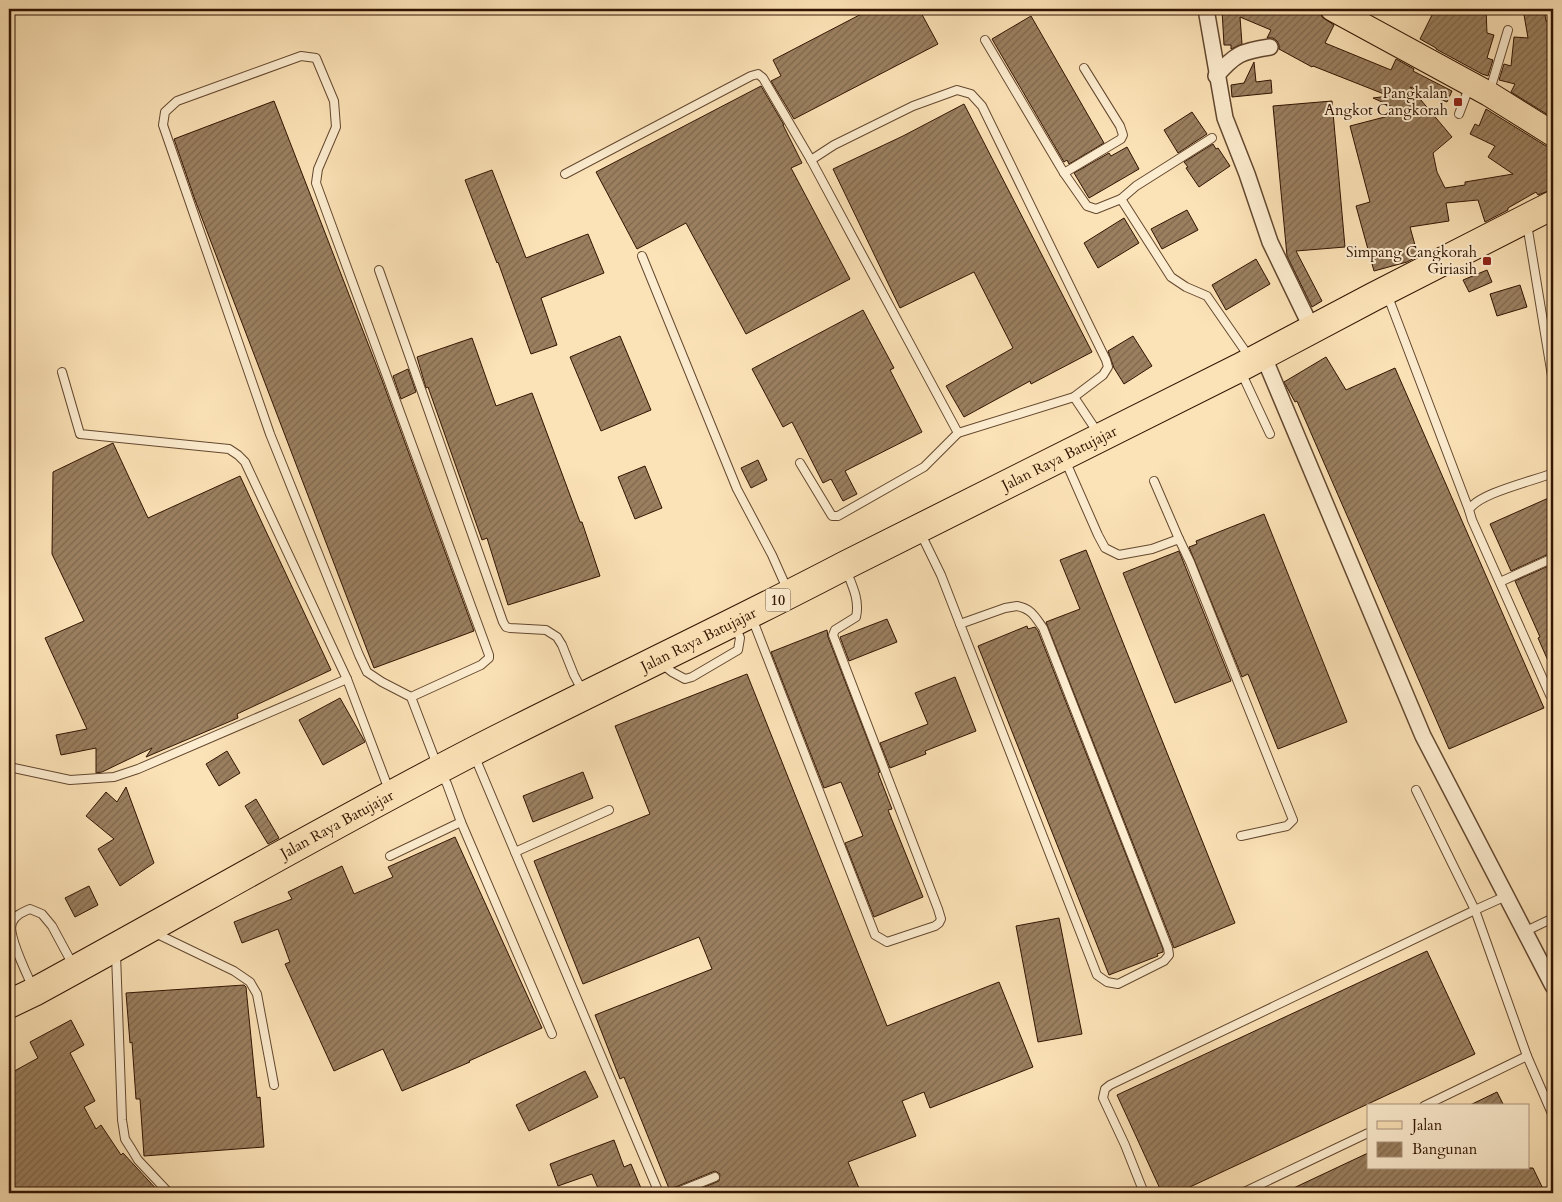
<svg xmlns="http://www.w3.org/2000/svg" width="1562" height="1202" font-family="Cardo,serif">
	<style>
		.building { fill: url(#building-hatch); stroke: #321402 }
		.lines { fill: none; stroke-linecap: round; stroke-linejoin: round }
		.lane-casing { stroke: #64482f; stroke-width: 10 }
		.street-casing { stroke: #64482f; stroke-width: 18 }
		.primary-casing { stroke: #321402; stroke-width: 26 }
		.highway-casing { stroke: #321402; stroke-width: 30 }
		.lane { stroke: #fdedd0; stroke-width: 8 }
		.street { stroke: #fdedd0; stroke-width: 15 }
		.primary { stroke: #fce3b7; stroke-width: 24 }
		.highway { stroke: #fce3b7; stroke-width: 28 }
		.poi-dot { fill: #8f2418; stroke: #fdedd0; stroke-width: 2 }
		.labels { text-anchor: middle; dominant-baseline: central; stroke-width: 4; stroke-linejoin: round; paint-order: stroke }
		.shield { fill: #fdedd0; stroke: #6f5540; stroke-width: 1 }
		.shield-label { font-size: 14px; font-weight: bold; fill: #321402 }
		.poi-label { font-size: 15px; fill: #321402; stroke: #fdedd0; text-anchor: end }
		.street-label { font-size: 15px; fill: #321402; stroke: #fdedd0 }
	</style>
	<defs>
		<pattern id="building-hatch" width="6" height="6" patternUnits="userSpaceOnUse" patternTransform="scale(1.25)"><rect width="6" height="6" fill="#9b8060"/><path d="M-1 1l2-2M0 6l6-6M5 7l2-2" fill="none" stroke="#7f684d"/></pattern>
	</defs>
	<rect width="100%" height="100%" fill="#fce3b7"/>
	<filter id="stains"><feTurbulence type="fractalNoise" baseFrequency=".004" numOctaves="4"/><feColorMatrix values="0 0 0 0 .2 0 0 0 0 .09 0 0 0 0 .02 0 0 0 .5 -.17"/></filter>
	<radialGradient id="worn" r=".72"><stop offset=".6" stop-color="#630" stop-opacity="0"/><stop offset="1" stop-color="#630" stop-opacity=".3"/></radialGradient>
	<!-- building -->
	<g class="building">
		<path d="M871,9H919L938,44L794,119L771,81L781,76L773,60Z"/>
		<path d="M1221,9H1319L1322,17L1334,25L1325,43L1391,70L1396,59L1414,69L1413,71L1452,91L1447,102L1410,87L1452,137L1433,153L1437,172L1445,188L1465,185V182L1513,174L1488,157L1495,146L1470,134L1475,124L1479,126L1486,109L1546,146L1553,148V189L1538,195L1536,192L1508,208V210L1485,222L1478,200L1446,203L1449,221L1410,227L1418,256L1407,262L1374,271L1356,206L1370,202L1350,126L1404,112L1373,98L1389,96L1313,66L1312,67L1279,49V45L1277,41L1273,38H1267L1271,30L1240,17L1242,44L1231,49V45H1224L1222,10Z"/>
		<path d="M1435,9H1486L1487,33L1494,35L1487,58L1493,60L1488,76L1482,74L1436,49V48L1420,39Z"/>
		<path d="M1523,9H1544L1546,21L1553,20V118L1511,92L1515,84L1499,80L1504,64L1511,66L1514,37L1528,38Z"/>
		<path d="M1031,16L1104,143L1069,164L1067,160L1064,162L992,39Z"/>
		<path d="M1254,62L1256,82L1271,80L1272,93L1232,97L1231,85L1244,83Z"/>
		<path d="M761,86L784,125H783L802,163L791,168L850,279L746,334L686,223L637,249L596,172Z"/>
		<path d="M274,101L382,380L474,631L374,668L195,200L174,139Z"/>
		<path d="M1332,101L1345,247L1296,251L1322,301L1312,307L1287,256L1273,106Z"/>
		<path d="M964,104L1092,352L1031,384L1030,381L964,417L946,386L1013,348L974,272L900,308L833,169L903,136Z"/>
		<path d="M1192,112L1207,134L1178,153L1164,130Z"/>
		<path d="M1213,144L1216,149L1218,148L1230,166L1199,187L1186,168L1188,167L1184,162Z"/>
		<path d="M1127,147L1139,169L1089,198L1074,173L1109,153L1111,156Z"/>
		<path d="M492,170L526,258L588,234L604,273L541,298L557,345L531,354L498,262L497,263L465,180Z"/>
		<path d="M1187,210L1198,230L1162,249L1151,229Z"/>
		<path d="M1124,218L1139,243L1098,268L1084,243Z"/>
		<path d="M1256,259L1270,284L1226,310L1212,285Z"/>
		<path d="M1487,270L1492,282L1469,292L1463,280Z"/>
		<path d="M1520,285L1527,307L1497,316L1490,294Z"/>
		<path d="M863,310L894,368L890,370L922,432L845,471L857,494L843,501L831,479L823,483L792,422L783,427L752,369Z"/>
		<path d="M620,336L651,410L601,431L570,357Z"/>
		<path d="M1133,336L1152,366L1124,384L1114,368L1108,351Z"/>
		<path d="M472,338L496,406L532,393L580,522H582L600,576L508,605L487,538L482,540L439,418L428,387L426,388L417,357Z"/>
		<path d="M1326,357L1346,390L1395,368L1544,708L1449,749L1297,401L1295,402L1284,382Z"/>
		<path d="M408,369L416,392L401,399L393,376Z"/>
		<path d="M113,443L148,518L240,476L331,670L237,714L238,718L146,757L152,748L102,772L96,773V748L61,755L56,735L87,729L45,638L84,621L52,554L53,472Z"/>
		<path d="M758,460L767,480L751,488L741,468Z"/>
		<path d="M645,466L662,508L635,519L618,477Z"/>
		<path d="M1553,496V552L1511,571L1490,524Z"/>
		<path d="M1264,514L1347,722L1278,749L1248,674L1242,677L1189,547L1197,544L1196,541Z"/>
		<path d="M1086,550L1235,923L1174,948L1046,622L1080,609L1060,560Z"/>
		<path d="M1179,551L1231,681L1175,703L1123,573Z"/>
		<path d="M1553,564V672L1538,638L1540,637L1515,581Z"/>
		<path d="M887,619L897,642L849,661L840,637Z"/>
		<path d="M1027,626L1028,629L1035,627L1038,631L1163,949V952L1157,954L1158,956L1109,975L978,646Z"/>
		<path d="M827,630L828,637L880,772L878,773L892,809L888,810L923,897L874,917L845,843L863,836L841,782L824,788L771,652Z"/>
		<path d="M747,674L887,1026L999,982L1033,1067L930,1108L924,1092L902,1101L916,1136L848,1162L861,1193H690L719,1181L720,1174L715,1171L673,1188L670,1191L624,1077L620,1079L595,1015L712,969L699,937L583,984L534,861L650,814L615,726Z"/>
		<path d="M955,677L976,731L925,751L926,754L890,768L880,743L928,724L915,693Z"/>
		<path d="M340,698L365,742L323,765L299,720Z"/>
		<path d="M227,751L240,773L219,786L206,764Z"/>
		<path d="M583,772L593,798L533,822L523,796Z"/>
		<path d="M126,787L154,863L120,886L98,849L114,839L86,816L106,792L117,802Z"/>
		<path d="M256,799L279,838L268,844L245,806Z"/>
		<path d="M455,837L542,1028L469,1061L470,1062L402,1091L383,1049L334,1071L285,964L290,962L278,929L242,943L234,922L292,899L288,892L342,866L354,894L393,877L388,867Z"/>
		<path d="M89,886L98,905L75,917L65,898Z"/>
		<path d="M1059,918L1082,1034L1038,1042L1016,926Z"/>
		<path d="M1427,951L1475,1054L1177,1193H1162L1117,1095Z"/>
		<path d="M244,985L246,987L257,1098L260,1097L264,1147L144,1156L140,1099H136L132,1042L130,1043L126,993Z"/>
		<path d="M71,1020L84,1045L70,1053L95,1101L84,1107L96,1129L101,1125L121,1155L123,1153L160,1193H9V1074L38,1058L30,1042Z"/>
		<path d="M585,1071L598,1097L529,1131L516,1105Z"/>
		<path d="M1497,1092L1504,1106H1468Z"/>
		<path d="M614,1140L624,1167L631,1164L643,1193H600L592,1174L558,1186L550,1164Z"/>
		<path d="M1368,1153V1168H1533L1545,1193H1283Z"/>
	</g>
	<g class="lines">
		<defs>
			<g id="lane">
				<path d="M985,40L1064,173L1087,206L1096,209L1121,199L1171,277L1186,287L1207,296L1250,358"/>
				<path d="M1490,90L1508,30"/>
				<path d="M1459,114L1470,85"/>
				<path d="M1064,173L1121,139L1123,135L1120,126L1084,68"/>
				<path d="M565,174L751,76L758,74L763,78L811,160L958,433"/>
				<path d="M1121,199L1136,186L1212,138"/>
				<path d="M1527,224L1553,382"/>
				<path d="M642,256L737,489L772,555L788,591"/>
				<path d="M379,270L503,622L506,627L510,628L546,630L557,637L562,645L574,675L583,692"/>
				<path d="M1387,294L1469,510"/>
				<path d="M62,372L80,434L229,449L238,455L245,462L347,679L389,790"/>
				<path d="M1241,372L1270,434"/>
				<path d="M1074,397L1098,433"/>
				<path d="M1065,460L1098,535L1105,548L1119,555L1152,549L1179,539L1190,562L1293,820L1287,826L1241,836"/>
				<path d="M800,463L832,516H838L924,467L958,433L1074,397L1103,375L1108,367L1106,360L982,106L971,94L957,90L913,106L834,145L811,160"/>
				<path d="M1553,473C1534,481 1478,493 1469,510L1472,520L1550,695L1553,697"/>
				<path d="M1154,481L1179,539"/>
				<path d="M920,532L941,575L960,624"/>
				<path d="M1500,582L1553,558"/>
				<path d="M1017,606C1032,609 1035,617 1043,628L1168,948L1169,955L1164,961L1118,984L1107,982L1097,975L960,624L1005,608Z"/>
				<path d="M752,618L875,935L887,942L935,926L939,923L941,919L938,909L833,635L835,630L856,617C860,600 852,585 846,570"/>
				<path d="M662,664L672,672L685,679L692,677L738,650L740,638L735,626"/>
				<path d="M411,697L481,665L489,658V655L316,183L318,169L336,127L334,101L316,58L301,56L177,101L165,112L163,125L270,434L359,655L367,672L382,682L411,697L439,770L447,784L461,822L552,1034"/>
				<path d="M474,755L659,1193"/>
				<path d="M9,767L70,780L114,777L138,769L347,679"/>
				<path d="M1416,790L1475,910L1506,896"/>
				<path d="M515,852L609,810"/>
				<path d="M390,856L461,822"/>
				<path d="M1524,932L1549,920H1553"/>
				<path d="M155,933L234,971L250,982L257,994L274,1085"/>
				<path d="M116,954L122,1120L125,1139L132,1150L138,1160L169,1193"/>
				<path d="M33,988C28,976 7,935 12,923C15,915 23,912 30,909L42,914L52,926L73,965"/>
				<path d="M1424,1106L1527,1056"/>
				<path d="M675,1193L715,1177"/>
				<path d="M1144,1193L1125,1145L1103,1098L1105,1089L1110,1085L1475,910L1527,1056L1553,1116"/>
				<path d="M1242,1193L1368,1133"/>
			</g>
			<g id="street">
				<path d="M1206,9L1225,118L1247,174L1270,242L1312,329"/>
				<path d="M1216,76C1235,54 1242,51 1270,47"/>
				<path d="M1263,355L1423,736L1553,986"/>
			</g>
			<path id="primary" d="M1333,9L1489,94L1553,134"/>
			<g id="highway">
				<path id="s1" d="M9,1004L34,992C181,912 325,828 474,751C597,688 722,630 844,566L1239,368L1373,297L1553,205"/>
			</g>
		</defs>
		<!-- lane casing -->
		<use href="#lane" class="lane-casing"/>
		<!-- street casing -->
		<use href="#street" class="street-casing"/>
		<!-- primary casing -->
		<use href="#primary" class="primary-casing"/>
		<!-- highway casing -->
		<use href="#highway" class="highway-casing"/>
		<!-- lane -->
		<use href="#lane" class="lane"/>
		<!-- street -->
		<use href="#street" class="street"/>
		<!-- primary -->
		<use href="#primary" class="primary"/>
		<!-- highway -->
		<use href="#highway" class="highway"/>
	</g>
	<!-- markers -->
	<g class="poi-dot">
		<rect x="1453" y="97" width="10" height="10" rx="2.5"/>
		<rect x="1482" y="256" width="10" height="10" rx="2.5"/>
	</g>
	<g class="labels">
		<!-- shield labels -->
		<rect class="shield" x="765.5" y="588.5" width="25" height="23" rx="4"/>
		<g class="shield-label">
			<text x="778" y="600">10</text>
		</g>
		<!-- poi labels -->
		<g class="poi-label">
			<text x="1448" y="93">Pangkalan<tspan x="1448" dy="17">Angkot Cangkorah</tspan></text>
			<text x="1477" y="252">Simpang Cangkorah<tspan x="1477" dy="17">Giriasih</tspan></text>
		</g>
		<!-- street labels -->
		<g class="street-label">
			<text stroke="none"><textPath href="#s1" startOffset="1184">Jalan Raya Batujajar</textPath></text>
			<text stroke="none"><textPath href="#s1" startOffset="780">Jalan Raya Batujajar</textPath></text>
			<text stroke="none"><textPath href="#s1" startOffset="374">Jalan Raya Batujajar</textPath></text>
		</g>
	</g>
	<!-- margin -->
	<rect width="1562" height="1202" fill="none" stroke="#fce3b7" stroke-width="30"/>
	<rect x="10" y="10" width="1542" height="1182" fill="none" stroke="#321402" stroke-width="2.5"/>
	<rect x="15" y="15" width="1532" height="1172" fill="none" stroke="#321402"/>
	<!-- legend -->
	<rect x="1367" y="1104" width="162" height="65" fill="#fdedd0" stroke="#ac967e"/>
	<rect x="1377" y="1121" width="25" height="8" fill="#fce3b7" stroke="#ac967e"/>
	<text x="1412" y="1130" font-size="15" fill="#321402">Jalan</text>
	<rect x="1377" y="1142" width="25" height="15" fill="url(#building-hatch)" stroke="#ac967e"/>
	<text x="1412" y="1154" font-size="15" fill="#321402">Bangunan</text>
	<rect width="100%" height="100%" filter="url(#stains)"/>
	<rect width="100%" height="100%" fill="url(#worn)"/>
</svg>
